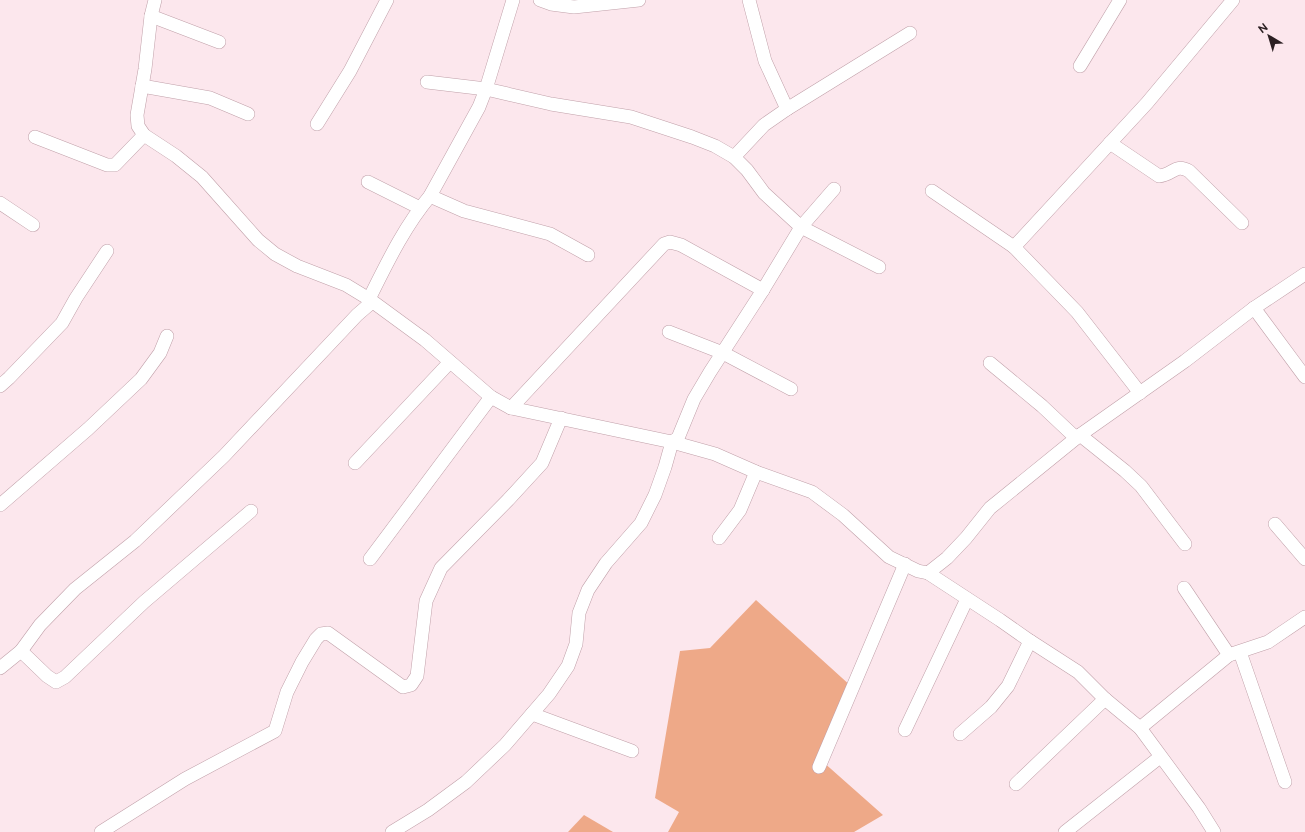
<svg xmlns="http://www.w3.org/2000/svg" width="1305" height="832" font-family="Raleway,sans-serif">
	<style>
		.green { fill: #eea988 }
		.lines { fill: none; stroke-linecap: round; stroke-linejoin: round }
		.street-casing { stroke: #c0a0a9; stroke-width: 14 }
		.street { stroke: #fff; stroke-width: 13 }
	</style>
	<rect width="100%" height="100%" fill="#fce7ed"/>
	<!-- green -->
	<g class="green">
		<path d="M756,600L852,687L822,761L883,815L854,832H668L679,812L655,798L680,651L710,648Z"/>
		<path d="M584,815L613,832H568Z"/>
	</g>
	<g class="lines">
		<defs>
			<g id="street">
				<path d="M155,0L151,16L145,69L137,115L138,126L144,135L176,156L202,177L258,240L275,254L297,266L346,285L369,299L425,340L491,397L511,408L672,442L715,454L756,472L812,492L843,515L889,557L918,571L928,573"/>
				<path d="M540,0L551,4L574,7L639,0"/>
				<path d="M749,0L765,61L787,109"/>
				<path d="M151,16L219,42"/>
				<path d="M1080,66L1120,0"/>
				<path d="M427,82L486,89L551,104L631,117L692,137L715,146L734,157L747,170L764,193L801,227L879,267"/>
				<path d="M142,86L210,98L248,114"/>
				<path d="M317,124L350,71L387,0"/>
				<path d="M35,137L107,165H115L144,135"/>
				<path d="M1110,143L1159,176C1173,175 1175,163 1189,171L1242,223"/>
				<path d="M734,157L764,125L787,109L910,33"/>
				<path d="M368,182L420,208"/>
				<path d="M932,191L1014,247L1077,312L1140,393"/>
				<path d="M430,196L464,211L550,234L588,255"/>
				<path d="M0,203L33,225"/>
				<path d="M1014,247L1147,103L1233,0"/>
				<path d="M369,299C387,263 404,227 430,196L479,107L486,89L513,0"/>
				<path d="M1254,308L1305,377"/>
				<path d="M669,332L723,353L791,389"/>
				<path d="M990,363L1042,406L1076,438"/>
				<path d="M0,386L9,378L62,323L76,298L107,251"/>
				<path d="M511,408L664,244L670,242L681,245L763,290"/>
				<path d="M1080,435L1125,471L1141,486L1185,544"/>
				<path d="M355,463L450,362"/>
				<path d="M0,505L88,429L141,379L160,353L167,336"/>
				<path d="M1275,524L1305,559"/>
				<path d="M719,538L740,510L756,472"/>
				<path d="M370,559L491,397"/>
				<path d="M1184,588L1229,655"/>
				<path d="M21,651L47,676L56,682L65,677L144,602L251,511"/>
				<path d="M1240,652L1285,782"/>
				<path d="M0,668L21,651L40,625L75,589L135,541L224,456L357,315L372,302"/>
				<path d="M532,714L632,751"/>
				<path d="M1140,728L1229,655L1268,642L1305,617"/>
				<path d="M905,730L967,599"/>
				<path d="M960,734L991,707L1008,686L1030,641"/>
				<path d="M819,767L905,564"/>
				<path d="M1016,784L1105,699"/>
				<path d="M101,832L185,779L275,731L287,692L302,662L316,639L321,634L328,633L403,687L411,685L417,676L426,601L441,568L508,500L542,463L561,418"/>
				<path d="M392,832L428,810L466,782L505,745L549,694L568,666L576,644L579,613L588,590L606,563L641,523L655,495L665,467L672,442L678,438L694,399L710,372L763,290L801,227L834,189"/>
				<path d="M1065,832L1160,757"/>
				<path d="M1214,832L1199,808L1140,728L1105,699L1078,672L1030,641L1000,620L928,573L947,558L966,538L990,508L1080,435L1185,361L1254,308L1305,274"/>
			</g>
		</defs>
		<!-- street casing -->
		<use href="#street" class="street-casing"/>
		<!-- street -->
		<use href="#street" class="street"/>
	</g>
	<!-- north arrow -->
	<g transform="translate(1269 36) rotate(322)" stroke="#fce7ed" stroke-width="3" paint-order="stroke">
	<path d="M0-3L7 15L0 10L-7 15Z" fill="#2c2023"/>
	<text y="-6" font-size="11" font-weight="bold" text-anchor="middle" fill="#2c2023">N</text>
	</g>
</svg>
